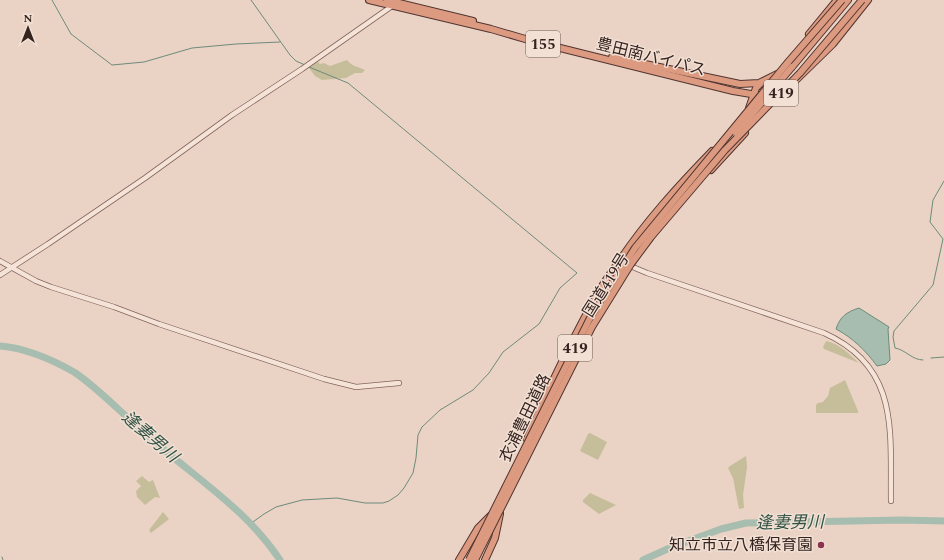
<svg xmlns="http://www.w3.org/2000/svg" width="944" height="560" font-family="Spectral,'Noto Sans JP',serif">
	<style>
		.green { fill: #c6bd9a }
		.water { fill: #a6bdaf; stroke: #6e8b7a }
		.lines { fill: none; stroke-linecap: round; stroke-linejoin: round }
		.stream { stroke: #6e8b7a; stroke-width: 1 }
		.river { stroke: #a6bdaf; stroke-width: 7 }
		.tertiary-casing { stroke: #83655d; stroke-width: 6 }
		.trunk-casing { stroke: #513531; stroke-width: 8 }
		.tertiary { stroke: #f5e3d8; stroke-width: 4.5 }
		.trunk { stroke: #dc9a80; stroke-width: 6 }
		.trunk-bridge-casing { stroke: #513531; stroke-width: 8; stroke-linecap: butt }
		.trunk-bridge { stroke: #dc9a80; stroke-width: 6 }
		.poi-dot { fill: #8c3350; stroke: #f2e0d4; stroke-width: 1.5 }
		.labels { text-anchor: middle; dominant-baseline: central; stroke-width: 3; stroke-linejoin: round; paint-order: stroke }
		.shield { fill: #f2e0d4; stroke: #6d5c55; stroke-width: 1 }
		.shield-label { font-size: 15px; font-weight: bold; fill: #34231f }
		.street-label { font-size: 16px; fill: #34231f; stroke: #f2e0d4 }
		.poi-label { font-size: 16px; fill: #34231f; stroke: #f2e0d4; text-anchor: end }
		.water-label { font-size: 17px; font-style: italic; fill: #305345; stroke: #f2e0d4 }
	</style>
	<rect width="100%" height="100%" fill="#ead3c5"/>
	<!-- green -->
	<g class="green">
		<path d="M347,60C351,66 359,67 365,70L362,73H355L346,78L322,80L315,76L309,68L317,61L320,64L324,63L330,66Z"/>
		<path d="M826,341C839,343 850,355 859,363L824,349L823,347Z"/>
		<path d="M845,380L858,411V413H816V405L818,403L823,402L828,396L830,388Z"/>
		<path d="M590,433L607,442L598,460L580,451L588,434Z"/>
		<path d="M746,456L747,467L743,495L744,508L739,509L733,478L728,468L730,466Z"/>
		<path d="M142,476L149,482L153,480L160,498L155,497L145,505L137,497L136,491L141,486L136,481Z"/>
		<path d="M590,493L616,505L599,514L583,502V500Z"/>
		<path d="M163,512L169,519L151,533L149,530Z"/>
	</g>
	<!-- water -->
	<path class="water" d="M859,308L889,327L888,329L890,360L886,364L877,366C866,351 853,338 836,329C840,317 846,312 859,308Z"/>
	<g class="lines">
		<!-- stream -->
		<g class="stream">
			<path d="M52,0L71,34L112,65L144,62L192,48L236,44L280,42"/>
			<path d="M251,0L290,55L296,61L305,65"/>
			<path d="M931,358L944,357"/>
			<path d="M923,360C912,360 906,350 895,348L893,337L894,331L933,285L943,239L930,222L933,200L944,181"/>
			<path d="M250,524L264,514L276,507L302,500L337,498L365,503H383L389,501L398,495L404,488L413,473L416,458L418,435L422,427L440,410L473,390L489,373L503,352L539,324L560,288L577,273L348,83L309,67"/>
			<path d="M2,557L3,560"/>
		</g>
		<!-- river -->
		<g class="river">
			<path d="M0,346C26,348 51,359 74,372C89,382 103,395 116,407C131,421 146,434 161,447C204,484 248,512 280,560"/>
			<path d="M643,560L672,547L721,529L746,523L902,520L944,521"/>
		</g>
		<defs>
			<g id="tertiary">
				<path d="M0,261L36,281L51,287L114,307L159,324L324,379L356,387L399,383"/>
				<path d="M628,265L647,273L824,333C900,367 890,431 891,501"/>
				<path d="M0,275L48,244L145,178L232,115L302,69L392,6"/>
			</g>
			<g id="trunk">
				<path d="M369,0L491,29L532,41L733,91L757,95"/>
				<path d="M387,0L473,21"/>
				<path d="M809,34L837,0"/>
				<path d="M612,57L740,84L759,83L777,74"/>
				<path d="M792,67L848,0"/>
				<path d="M792,84L833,44L868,0"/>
				<path d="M749,108L756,88L762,82"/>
				<path d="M711,170L745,133"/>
				<path d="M527,439C549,387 574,335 602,286C607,278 613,270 618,263C645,222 678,186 712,151"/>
				<path d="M459,560L478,528L490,516"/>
				<path d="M485,560L495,538L500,514"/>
			</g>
		</defs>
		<!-- tertiary casing -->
		<use href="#tertiary" class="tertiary-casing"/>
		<!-- trunk casing -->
		<use href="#trunk" class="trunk-casing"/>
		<!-- tertiary -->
		<use href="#tertiary" class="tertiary"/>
		<!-- trunk -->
		<use href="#trunk" class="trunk"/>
		<defs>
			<g id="trunk-bridge">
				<path d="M736,133L792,67"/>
				<path d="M469,560L590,318L635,248L789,61L842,0"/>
				<path d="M475,560L592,327L631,264L651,237L725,150L800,73L862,0"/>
			</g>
		</defs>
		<!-- trunk-bridge casing -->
		<use href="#trunk-bridge" class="trunk-bridge-casing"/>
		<!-- trunk-bridge -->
		<use href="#trunk-bridge" class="trunk-bridge"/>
	</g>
	<!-- markers -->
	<circle class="poi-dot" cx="821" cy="545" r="4"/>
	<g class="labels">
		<!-- shield labels -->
		<g class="shield">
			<rect x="526" y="31" width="34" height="26" rx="3"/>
			<rect x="764" y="80" width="34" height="26" rx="3"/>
			<rect x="558" y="335" width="34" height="26" rx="3"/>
		</g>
		<g class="shield-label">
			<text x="543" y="44">155</text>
			<text x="781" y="93">419</text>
			<text x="575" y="348">419</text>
		</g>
		<!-- street labels -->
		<g class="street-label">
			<text transform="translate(651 57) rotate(14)">豊田南バイパス</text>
			<text transform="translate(606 285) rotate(-58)">国道419号</text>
			<text transform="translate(525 418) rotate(-64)">衣浦豊田道路</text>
		</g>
		<!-- poi labels -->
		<g class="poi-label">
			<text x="813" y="545">知立市立八橋保育園</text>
		</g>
		<!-- water labels -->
		<g class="water-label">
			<text transform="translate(150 437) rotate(41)">逢妻男川</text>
			<text transform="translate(790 523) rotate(-1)">逢妻男川</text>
		</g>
	</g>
	<!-- north arrow -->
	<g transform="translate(28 28)" stroke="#f2e0d4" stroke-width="3" paint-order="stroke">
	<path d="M0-3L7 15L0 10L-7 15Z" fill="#34231f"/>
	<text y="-6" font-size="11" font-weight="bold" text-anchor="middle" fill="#34231f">N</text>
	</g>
</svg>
